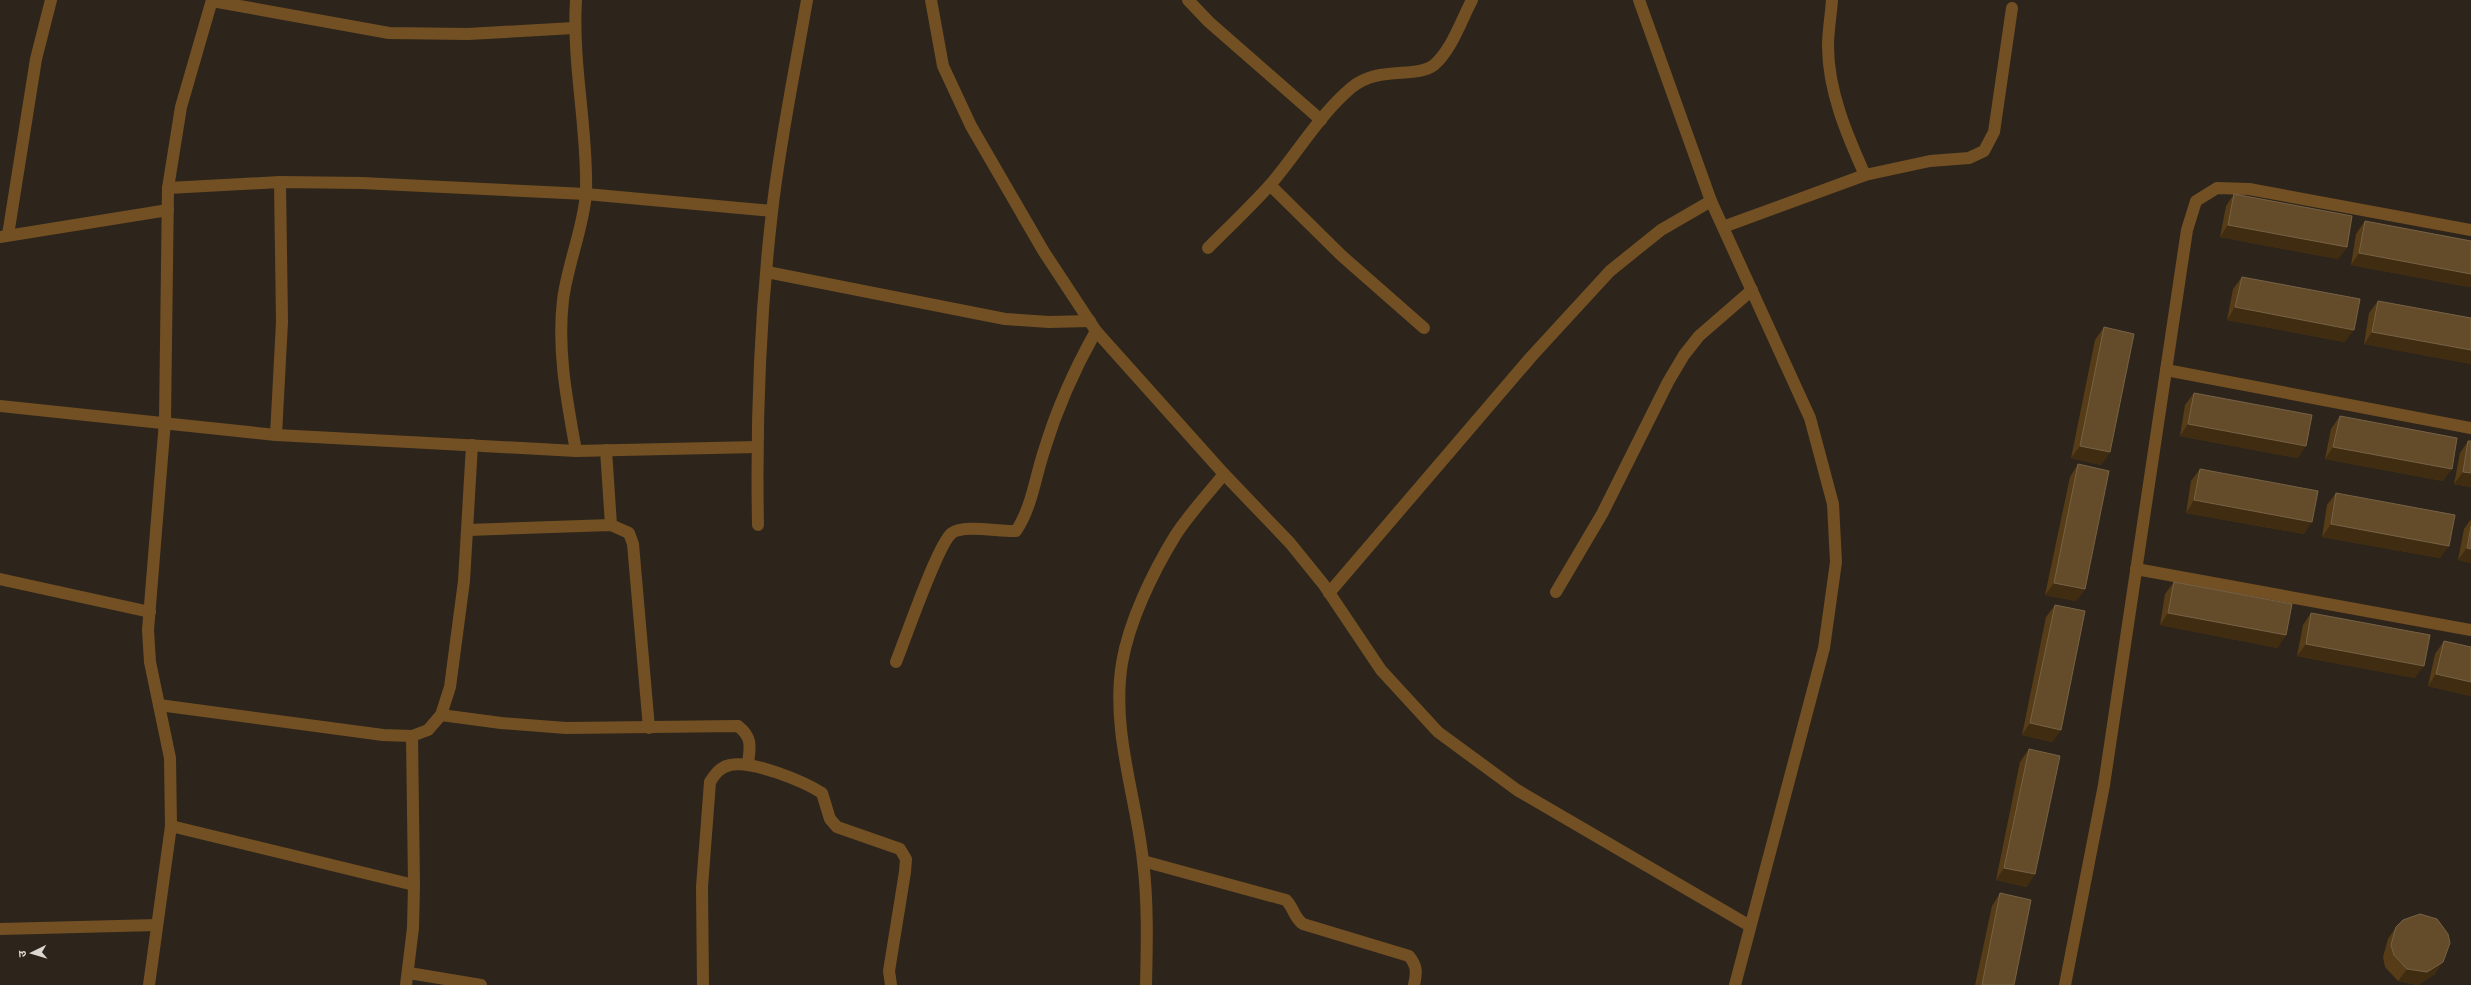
<svg xmlns="http://www.w3.org/2000/svg" width="2471" height="985" font-family="'Public Sans','Noto Sans Devanagari',sans-serif">
	<style>
		.lines { fill: none; stroke-linecap: round; stroke-linejoin: round }
		.minor { stroke: #725023; stroke-width: 12 }
		.wall { fill: #563c17 }
		.shaded-wall { fill: #402c10 }
		.building { fill: #644c2b; stroke: #776245 }
	</style>
	<rect width="100%" height="100%" fill="#2d251b"/>
	<g class="lines">
		<!-- minor -->
		<g class="minor">
			<path d="M576,0C572,65 588,129 586,193C584,226 567,266 563,300C557,351 567,401 576,451"/>
			<path d="M931,0L943,66L971,126L1044,252L1096,331L1224,474L1290,543L1324,585L1381,670L1438,732L1517,790L1750,926"/>
			<path d="M1188,0L1209,22L1321,120"/>
			<path d="M1639,0L1711,201L1810,418L1833,504L1836,562L1824,648L1735,985"/>
			<path d="M1832,0C1831,15 1828,31 1828,46C1828,91 1847,135 1865,175"/>
			<path d="M212,1L389,33L468,34L574,28"/>
			<path d="M1270,185L1342,256L1424,328"/>
			<path d="M168,188L280,182L362,183L586,194L772,211"/>
			<path d="M1723,227L1865,175L1930,161L1969,158L1984,151L1994,132L2012,8"/>
			<path d="M8,235L36,59L51,0"/>
			<path d="M0,237L168,210"/>
			<path d="M1208,248C1229,227 1250,207 1270,185C1297,154 1319,115 1351,88C1378,65 1416,79 1434,65C1452,49 1461,21 1472,0"/>
			<path d="M767,272L1005,319L1049,322L1090,321"/>
			<path d="M2166,370L2471,428"/>
			<path d="M0,406L276,435L409,442L576,451L757,447"/>
			<path d="M276,435L282,322L280,182"/>
			<path d="M606,450L611,525"/>
			<path d="M758,525C756,420 760,316 772,212C780,141 795,70 807,0"/>
			<path d="M468,530L611,525L629,533L633,544L649,728"/>
			<path d="M2136,569L2471,630"/>
			<path d="M0,579L150,612"/>
			<path d="M1556,592L1602,514L1668,382L1684,355L1699,336L1752,290"/>
			<path d="M1329,593L1531,357L1610,271L1661,230L1711,201"/>
			<path d="M896,662C905,640 938,543 952,533C964,524 1000,532 1016,531C1032,507 1035,478 1044,451C1057,408 1074,370 1096,331"/>
			<path d="M159,705L383,735L412,736L428,730L441,715L450,687L464,581L472,445"/>
			<path d="M441,715L501,723L566,728L738,726C753,738 750,747 748,764"/>
			<path d="M171,826L414,885"/>
			<path d="M1143,861L1286,900C1294,908 1294,918 1303,924L1409,956C1417,966 1417,972 1414,985"/>
			<path d="M0,929L157,925"/>
			<path d="M409,973L481,985"/>
			<path d="M149,985L171,826L170,758L150,662L148,630L165,421L168,188L181,107L212,0"/>
			<path d="M406,985L413,928L414,885L412,736"/>
			<path d="M703,985L702,887L710,782C715,774 720,767 730,765C752,760 803,781 822,793L830,819L837,827L900,849L906,859L905,872L889,971L891,985"/>
			<path d="M1146,985C1147,944 1148,902 1143,861C1136,796 1111,730 1122,663C1129,621 1153,572 1175,536C1189,514 1208,494 1224,474"/>
			<path d="M2065,985L2104,785L2187,230L2196,201L2217,188L2249,189L2471,230"/>
		</g>
	</g>
	<!-- wall -->
	<g class="wall">
		<path d="M2234,194L2347,247L2338,259L2220,237L2226,206Z"/>
		<path d="M2365,221L2471,241V285L2469,287L2351,265L2356,234Z"/>
		<path d="M2242,277L2345,342L2227,320L2233,289Z"/>
		<path d="M2378,301L2471,318V364L2364,344L2369,313Z"/>
		<path d="M2104,327L2110,452L2101,465L2071,458L2095,340Z"/>
		<path d="M2194,393L2298,458L2180,436L2185,405Z"/>
		<path d="M2340,416L2443,481L2325,459L2331,429Z"/>
		<path d="M2468,441L2471,487L2454,484L2460,453Z"/>
		<path d="M2078,464L2085,589L2076,601L2045,595L2070,477Z"/>
		<path d="M2200,469L2304,534L2186,513L2191,481Z"/>
		<path d="M2336,493L2440,558L2322,537L2327,505Z"/>
		<path d="M2471,519V563L2458,560L2464,529Z"/>
		<path d="M2174,582L2278,648L2160,625L2165,594Z"/>
		<path d="M2055,605L2061,730L2052,742L2022,735L2046,617Z"/>
		<path d="M2311,613L2415,678L2297,656L2303,625Z"/>
		<path d="M2444,641L2471,647V696L2428,686L2435,654Z"/>
		<path d="M2029,749L2027,887L1996,880L2020,762Z"/>
		<path d="M2000,893L2014,985H1975L1992,906Z"/>
		<path d="M2396,927L2435,974L2418,985L2398,981L2385,967L2383,957L2388,939Z"/>
	</g>
	<!-- shaded-wall -->
	<g class="shaded-wall">
		<path d="M2228,225L2347,247L2338,259L2220,237Z"/>
		<path d="M2359,253L2471,274V285L2469,287L2351,265Z"/>
		<path d="M2235,307L2354,330L2345,342L2227,320Z"/>
		<path d="M2372,332L2471,350V364L2364,344Z"/>
		<path d="M2188,424L2306,446L2298,458L2180,436Z"/>
		<path d="M2080,446L2110,452L2101,465L2071,458Z"/>
		<path d="M2333,447L2452,469L2443,481L2325,459Z"/>
		<path d="M2463,472L2471,473V487L2454,484Z"/>
		<path d="M2194,500L2312,522L2304,534L2186,513Z"/>
		<path d="M2331,524L2449,546L2440,558L2322,537Z"/>
		<path d="M2467,548L2471,549V563L2458,560Z"/>
		<path d="M2054,583L2085,589L2076,601L2045,595Z"/>
		<path d="M2168,613L2286,635L2278,648L2160,625Z"/>
		<path d="M2306,644L2424,666L2415,678L2297,656Z"/>
		<path d="M2436,674L2471,682V696L2428,686Z"/>
		<path d="M2030,723L2061,730L2052,742L2022,735Z"/>
		<path d="M2004,868L2035,874L2027,887L1996,880Z"/>
		<path d="M2443,962L2435,974L2418,985L2398,981L2407,969Z"/>
	</g>
	<!-- building -->
	<g class="building">
		<path d="M2234,194L2352,216L2347,247L2228,225Z"/>
		<path d="M2365,221L2471,241V274L2359,253Z"/>
		<path d="M2242,277L2360,299L2354,330L2235,307Z"/>
		<path d="M2378,301L2471,318V350L2372,332Z"/>
		<path d="M2104,327L2134,334L2110,452L2080,446Z"/>
		<path d="M2194,393L2312,415L2306,446L2188,424Z"/>
		<path d="M2340,416L2457,438L2452,469L2333,447Z"/>
		<path d="M2468,441H2471V473L2463,472Z"/>
		<path d="M2078,464L2109,471L2085,589L2054,583Z"/>
		<path d="M2200,469L2318,491L2312,522L2194,500Z"/>
		<path d="M2336,493L2455,515L2449,546L2331,524Z"/>
		<path d="M2471,526V549L2467,548Z"/>
		<path d="M2174,582L2292,604L2286,635L2168,613Z"/>
		<path d="M2055,605L2085,611L2061,730L2030,723Z"/>
		<path d="M2311,613L2430,635L2424,666L2306,644Z"/>
		<path d="M2444,641L2471,647V682L2436,674Z"/>
		<path d="M2029,749L2060,756L2035,874L2004,868Z"/>
		<path d="M2000,893L2031,900L2014,985H1982Z"/>
		<path d="M2420,914L2437,919L2448,934L2450,943L2443,962L2427,972L2407,969L2394,955L2391,945L2396,927L2403,920Z"/>
	</g>
	<!-- north arrow -->
	<g transform="translate(32 953) rotate(265)" stroke="#2d251b" stroke-width="3" paint-order="stroke">
	<path d="M0-3L7 15L0 10L-7 15Z" fill="#dcd7d1"/>
	<text y="-6" font-size="11" font-weight="bold" text-anchor="middle" fill="#dcd7d1">उ</text>
	</g>
</svg>
